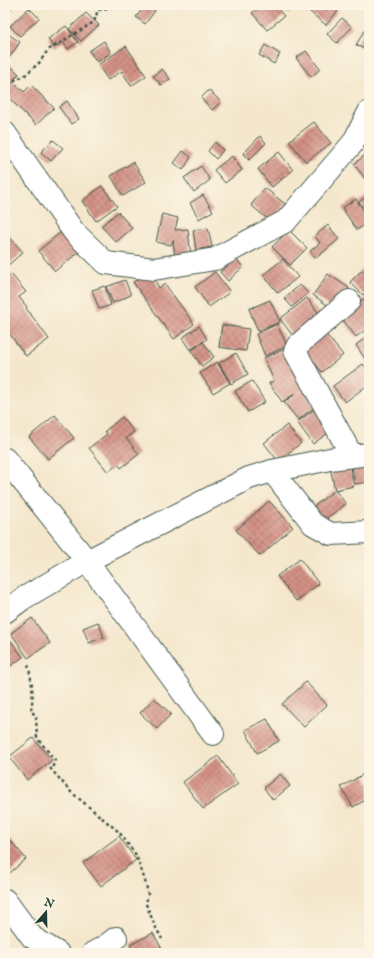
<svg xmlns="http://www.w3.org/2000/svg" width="374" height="958" font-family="'IM FELL English',serif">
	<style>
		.building { fill: url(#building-cross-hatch) }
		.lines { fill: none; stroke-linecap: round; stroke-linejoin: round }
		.minor-casing { stroke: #3f564b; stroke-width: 24 }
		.path { stroke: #3f564b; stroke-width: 2.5; stroke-dasharray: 3 3; stroke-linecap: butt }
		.minor { stroke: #fff; stroke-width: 22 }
	</style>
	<defs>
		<pattern id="building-cross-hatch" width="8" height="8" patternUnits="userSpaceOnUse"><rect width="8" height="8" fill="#d49185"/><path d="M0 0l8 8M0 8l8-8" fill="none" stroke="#ab786e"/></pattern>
	</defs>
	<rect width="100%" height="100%" fill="#fcf5e5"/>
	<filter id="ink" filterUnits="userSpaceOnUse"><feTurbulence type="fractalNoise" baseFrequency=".025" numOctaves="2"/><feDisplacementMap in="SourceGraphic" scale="8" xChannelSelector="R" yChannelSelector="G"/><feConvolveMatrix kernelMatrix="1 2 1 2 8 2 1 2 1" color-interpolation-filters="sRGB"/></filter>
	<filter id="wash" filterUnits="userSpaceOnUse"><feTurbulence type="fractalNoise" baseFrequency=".012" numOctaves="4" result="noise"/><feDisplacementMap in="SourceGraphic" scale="16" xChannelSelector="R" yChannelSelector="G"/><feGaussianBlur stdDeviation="0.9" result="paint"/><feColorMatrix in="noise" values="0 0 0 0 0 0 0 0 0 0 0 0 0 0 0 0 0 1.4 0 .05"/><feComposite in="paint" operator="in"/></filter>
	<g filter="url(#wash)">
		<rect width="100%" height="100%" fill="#f4e7cc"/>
		<g id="blocks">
			<!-- building -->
			<g class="building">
				<path d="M5,5H13L5,17Z"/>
				<path d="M146,5H147L155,11L145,24L136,17Z"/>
				<path d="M262,5H274L284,16L267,30L252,13Z"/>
				<path d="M279,5H293L288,11Z"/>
				<path d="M316,5H331L338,11L326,25L310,12Z"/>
				<path d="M29,8L39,18L20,36L10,26Z"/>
				<path d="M86,13L99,25L81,41L69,29Z"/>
				<path d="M342,18L352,27L337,43L327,34Z"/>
				<path d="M66,26L78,42L68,49L63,42L54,48L48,39Z"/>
				<path d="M366,28L369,30V51L356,45Z"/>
				<path d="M5,32L20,42L9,58L5,55Z"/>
				<path d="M104,41L111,53L97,62L89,51Z"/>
				<path d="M265,45L280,54L274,64L259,55Z"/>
				<path d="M126,46L146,76L131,86L122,71L108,80L98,65Z"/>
				<path d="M306,51L320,69L311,77L296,58Z"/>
				<path d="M8,63L19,74L5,88V66Z"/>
				<path d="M162,69L170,79L161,85L153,76Z"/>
				<path d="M14,82L24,92L31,85L54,108L36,125L5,94V91Z"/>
				<path d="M209,90L221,102L212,110L201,98Z"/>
				<path d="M67,101L79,119L71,124L59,107Z"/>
				<path d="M314,122L331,143L306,162L289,141Z"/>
				<path d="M260,136L266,143L249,160L243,154Z"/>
				<path d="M53,140L63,148L51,161L41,152Z"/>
				<path d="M215,142L223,150L216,159L208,151Z"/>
				<path d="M183,151L191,157L183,170L174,163Z"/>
				<path d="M279,152L293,170L272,187L258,169Z"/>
				<path d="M369,152V184L354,164Z"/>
				<path d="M232,156L242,170L225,183L214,170Z"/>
				<path d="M133,162L146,182L123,196L111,176Z"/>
				<path d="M201,166L210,180L194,192L184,178Z"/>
				<path d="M102,186L117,206L96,221L82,201Z"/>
				<path d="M265,188L285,204L271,222L251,205Z"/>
				<path d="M203,195L213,211L199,219L190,203Z"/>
				<path d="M365,197L369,201V214L359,202Z"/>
				<path d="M356,199L369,219V222L357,230L342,208Z"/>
				<path d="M118,212L132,228L116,242L101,226Z"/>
				<path d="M162,214L178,218L175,230L188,229L191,257L175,259L173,240L171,245L156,242Z"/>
				<path d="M328,225L339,239L316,258L310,251L320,243L315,236Z"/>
				<path d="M208,228L212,247L196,250L193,230Z"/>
				<path d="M289,230L307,248L290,265L272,247Z"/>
				<path d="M62,231L79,252L55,271L38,251Z"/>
				<path d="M5,232L23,252L5,268Z"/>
				<path d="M236,259L243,267L228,281L220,272Z"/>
				<path d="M283,259L298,277L278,293L263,275Z"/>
				<path d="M362,270L369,277V290L363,295L350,282Z"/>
				<path d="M151,272L159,288L165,284L194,324L174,339L133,282Z"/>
				<path d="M215,272L230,292L209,307L195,287Z"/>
				<path d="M11,274L26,292L19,297L27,307L26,308L49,339L26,356L5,328V322L7,320L5,318V279Z"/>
				<path d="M328,274L349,288L333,309L313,295Z"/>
				<path d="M125,280L131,295L113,303L106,287Z"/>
				<path d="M300,285L308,293L292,307L284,298Z"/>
				<path d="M105,286L111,305L99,309L92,290Z"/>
				<path d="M368,296L369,297V327L356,337L340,316Z"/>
				<path d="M307,298L323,319L296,340L280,319Z"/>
				<path d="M270,300L280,322L258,331L249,309Z"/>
				<path d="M277,324L287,346L265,356L256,334Z"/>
				<path d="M222,325L249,329L246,351L219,347Z"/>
				<path d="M199,326L207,339L190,350L182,338Z"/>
				<path d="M324,332L343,355L322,372L303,349Z"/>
				<path d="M369,335V365L356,345Z"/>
				<path d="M203,342L214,357L202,366L191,351Z"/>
				<path d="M285,349L316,406L298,420L284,402L295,394L282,402L269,383L274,381L264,358Z"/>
				<path d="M236,353L248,374L231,384L219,363Z"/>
				<path d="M217,362L230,383L213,393L200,373Z"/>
				<path d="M363,364L369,371V384L345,402L333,386Z"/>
				<path d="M252,381L265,402L248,412L235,391Z"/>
				<path d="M316,408L332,430L313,444L297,422Z"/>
				<path d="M55,415L74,438L48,459L29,437Z"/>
				<path d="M122,417L134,432L126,438L139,454L121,468L118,464L108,472L89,448L107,434L105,431Z"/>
				<path d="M287,425L301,443L278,461L264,443Z"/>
				<path d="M349,463L354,486L335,490L330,467Z"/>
				<path d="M369,463V482L355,484L352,466Z"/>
				<path d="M335,490L346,504L324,520L314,506Z"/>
				<path d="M269,501L293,527L260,556L236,530Z"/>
				<path d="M300,559L319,584L296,601L277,576Z"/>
				<path d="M32,618L50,643L28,658L11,633Z"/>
				<path d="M98,622L104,637L89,643L83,628Z"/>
				<path d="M7,636L23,657L5,670V637Z"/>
				<path d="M306,682L327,705L304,727L282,704Z"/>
				<path d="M154,698L171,714L157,729L140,713Z"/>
				<path d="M267,719L279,741L257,753L245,730Z"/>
				<path d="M33,738L52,760L27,780L9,757Z"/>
				<path d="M218,756L238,784L203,809L183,782Z"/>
				<path d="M280,774L290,786L273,800L264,788Z"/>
				<path d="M364,774L369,783V798L353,807L341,787Z"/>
				<path d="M5,834L26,859L5,877Z"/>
				<path d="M119,836L136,860L101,886L83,863Z"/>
				<path d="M153,933L162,949L154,953H135L130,945Z"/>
				<path d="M118,943L127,953H106Z"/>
			</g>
		</g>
	</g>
	<g filter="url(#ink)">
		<use href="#blocks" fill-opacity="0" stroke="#3f564b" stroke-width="1"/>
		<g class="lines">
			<defs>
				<g id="minor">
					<path d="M5,133L74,232L106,263L154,269L215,259L286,221L353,143L369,112"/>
					<path d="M349,301L298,345L295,351L352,456"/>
					<path d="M5,459L87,561L213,734"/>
					<path d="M272,471L330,459L369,454"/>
					<path d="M5,612L24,598L87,561L249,478L272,471L313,524L331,534L369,532"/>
					<path d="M5,900L32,937L58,953"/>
					<path d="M93,953L104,947L116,938"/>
				</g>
			</defs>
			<!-- minor casing -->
			<use href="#minor" class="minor-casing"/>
			<!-- path -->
			<g class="path">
				<path d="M5,89L13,81L24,76L39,63L48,50L94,22L98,10L122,5"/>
				<path d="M28,665C32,680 34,695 31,710L36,717L37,738L55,760L52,769"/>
				<path d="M50,768L71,792L119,832L136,855L145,881L148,893L146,904L155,926L162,939"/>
			</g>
			<!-- minor -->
			<use href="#minor" class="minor"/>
		</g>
	</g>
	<!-- margin -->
	<rect width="374" height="958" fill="none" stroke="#fcf5e5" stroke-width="20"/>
	<!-- north arrow -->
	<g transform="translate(46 912) rotate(20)" stroke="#fcf5e5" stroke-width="3" paint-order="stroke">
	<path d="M0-3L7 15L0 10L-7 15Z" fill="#1f3d34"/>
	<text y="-6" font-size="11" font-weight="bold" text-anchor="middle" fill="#1f3d34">N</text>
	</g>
</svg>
